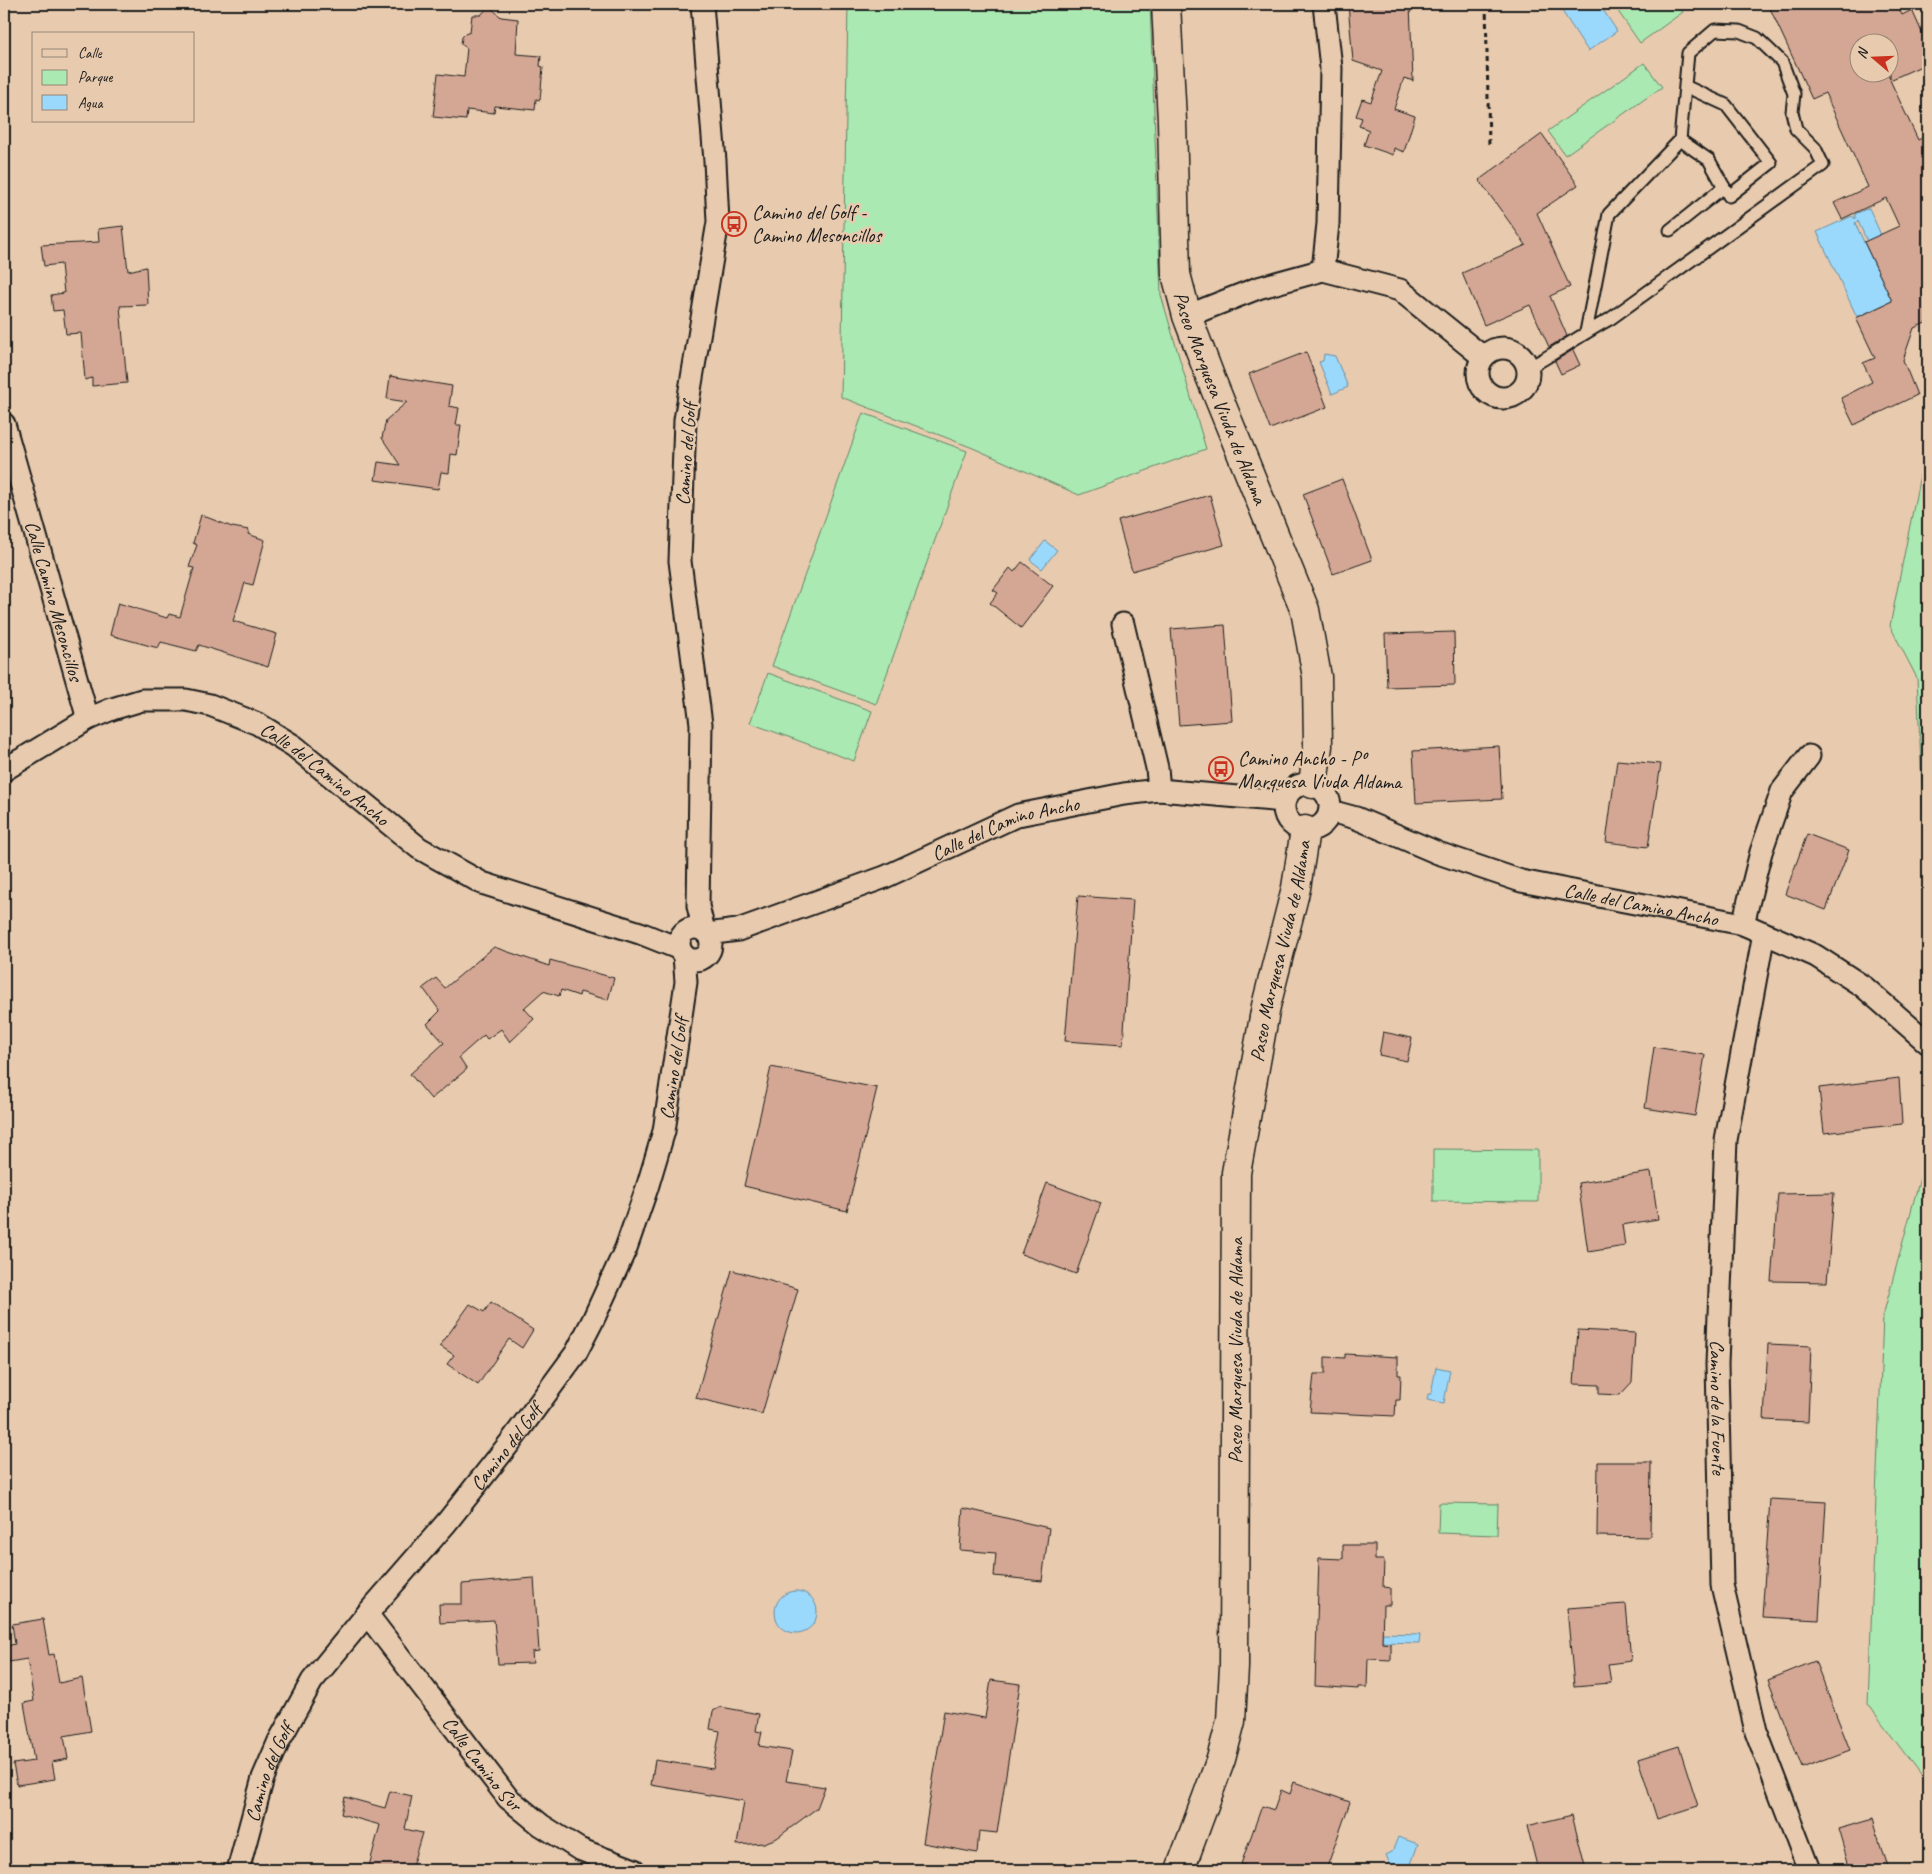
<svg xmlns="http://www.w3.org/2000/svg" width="1932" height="1874" font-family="Caveat,sans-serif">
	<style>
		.green { fill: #aae9b2; stroke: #638267 }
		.water { fill: #9bd9fc; stroke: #688da2 }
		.building { fill: #d4a795; stroke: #1c1c1c; fill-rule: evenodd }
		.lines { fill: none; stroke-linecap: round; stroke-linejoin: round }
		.lane-casing { stroke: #1c1c1c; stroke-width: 15 }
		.street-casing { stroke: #1c1c1c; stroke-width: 25 }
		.secondary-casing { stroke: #1c1c1c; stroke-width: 31 }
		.path { stroke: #1c1c1c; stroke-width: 3; stroke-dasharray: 5 4; stroke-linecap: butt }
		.lane { stroke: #e8cbae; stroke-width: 11 }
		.street { stroke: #e8cbae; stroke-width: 21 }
		.secondary { stroke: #e8cbae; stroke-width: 28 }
		.labels { text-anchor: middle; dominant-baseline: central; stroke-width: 5; stroke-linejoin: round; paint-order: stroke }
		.poi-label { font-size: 20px; fill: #1c1c1c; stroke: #e8cbae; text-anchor: start }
		.street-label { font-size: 20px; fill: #1c1c1c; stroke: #e8cbae }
	</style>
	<rect width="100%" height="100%" fill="#e8cbae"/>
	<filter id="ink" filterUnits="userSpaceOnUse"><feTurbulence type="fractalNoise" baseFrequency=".02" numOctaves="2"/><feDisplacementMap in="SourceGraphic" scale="10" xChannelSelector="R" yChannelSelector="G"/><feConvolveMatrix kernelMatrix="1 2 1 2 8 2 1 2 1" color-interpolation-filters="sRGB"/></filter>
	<g filter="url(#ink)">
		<!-- green -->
		<g class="green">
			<path d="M848,4H1150L1161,295L1206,449L1079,495L973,448L841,397Z"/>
			<path d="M1613,4H1677L1683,12L1640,43Z"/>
			<path d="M1644,63L1662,87L1565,155L1548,131Z"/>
			<path d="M863,413L967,451L876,704L772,666Z"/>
			<path d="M1928,451V916L1917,678L1890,626L1921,470Z"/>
			<path d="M768,673L872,711L854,761L750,723Z"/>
			<path d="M1928,1148V1785L1868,1704L1883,1316Z"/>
			<path d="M1433,1149L1538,1150V1202L1433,1201Z"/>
			<path d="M1439,1503L1498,1504L1497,1535L1438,1533Z"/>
		</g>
		<!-- water -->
		<g class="water">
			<path d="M1547,4H1599L1617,31L1588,51L1558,5L1551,9Z"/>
			<path d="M1869,208L1881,235L1867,241L1858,221L1855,223L1892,301L1857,317L1817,232L1852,216L1855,219V214Z"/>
			<path d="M1324,354L1335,356L1348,387L1332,394L1319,362L1323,361Z"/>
			<path d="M1045,541L1057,550L1042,569L1030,560Z"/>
			<path d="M1436,1367L1450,1370L1444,1403L1427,1400L1428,1394H1431Z"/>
			<circle cx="796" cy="1612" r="21"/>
			<path d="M1382,1633L1420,1634L1419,1643L1382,1642Z"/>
			<path d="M1398,1837L1418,1844L1409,1870H1386L1389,1862L1386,1855L1392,1852Z"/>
		</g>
		<!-- building -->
		<g class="building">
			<path d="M1348,4H1410L1413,81L1404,78L1394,109L1415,116L1404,152L1394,148L1393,155L1364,145L1369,130L1359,126L1362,118L1356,116L1362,99L1371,102L1382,71L1353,61Z"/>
			<path d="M1768,4H1897L1902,15L1912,10L1928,46V63L1890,80L1918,140L1922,138L1928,152V322L1914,328L1903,360L1917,395L1854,425L1841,398L1872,382L1863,363L1875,358L1856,318L1892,301L1864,242L1899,226L1886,198L1842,219L1834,203L1868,187L1825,93L1812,99ZM1860,42H1890V78L1887,72H1860Z"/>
			<path d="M489,6L501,17L518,19L516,54L541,56L540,66L543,67L540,100L536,99L535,110L495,106L494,113L467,110L466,120L433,117L438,74L464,77L467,48L461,44L462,37L465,34L470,32L472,15H481Z"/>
			<path d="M1542,134L1578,185L1537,213L1570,287L1550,296L1567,336L1549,347L1530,305L1484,325L1462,273L1526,245L1479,180Z"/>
			<path d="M123,226L128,271L146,267L148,305L120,306L127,383L92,386V378L85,380L81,333L66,334L63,310L53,311L51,295L64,293L61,264L44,266L41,245L99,242L98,229Z"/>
			<path d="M1573,350L1580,365L1561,374L1555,361Z"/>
			<path d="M1306,352L1327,407L1270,429L1249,374Z"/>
			<path d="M390,376L452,386L449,406L459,408L456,425H461L457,455L451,454L449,473L441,472L438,489L375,480L378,462L400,465L382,438L386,420L407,402L387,399Z"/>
			<path d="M1342,479L1372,560L1333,574L1303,494Z"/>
			<path d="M1210,495L1224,545L1132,571L1118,521Z"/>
			<path d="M201,515L232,527L249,530L248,534L265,540L253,585L245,583L233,621L277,634L268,667L199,645L196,651L161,642L158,648L110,635L118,603L167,618L169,614L180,617L194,568L189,567L197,545L193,543Z"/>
			<path d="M1022,562L1053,586L1021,628L990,603L998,593L993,590L1010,568L1014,572Z"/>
			<path d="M1225,625L1232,721L1179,725L1171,629Z"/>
			<path d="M1454,632L1455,685L1387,687L1385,634Z"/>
			<path d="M1499,746L1502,799L1416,803L1413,751Z"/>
			<path d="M1617,760L1661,764L1648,847L1606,842Z"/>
			<path d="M1807,834L1849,850L1826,910L1785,894Z"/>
			<path d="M1078,896L1133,900L1123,1045L1065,1041Z"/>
			<path d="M494,947L549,966L550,960L614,978L608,1000L580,992L579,996L561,990L559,996L543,991L524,1008L534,1019L510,1042L501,1029L487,1039L484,1035L459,1057L467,1069L431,1099L410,1074L444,1043L427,1024L440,1011L423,988L436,978L445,988Z"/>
			<path d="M1383,1032L1412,1038L1407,1061L1379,1055Z"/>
			<path d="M1654,1047L1705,1055L1695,1116L1645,1108Z"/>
			<path d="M771,1067L877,1088L847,1211L744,1186Z"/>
			<path d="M1899,1078L1902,1124L1824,1133L1819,1088Z"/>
			<path d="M1651,1172L1658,1219L1622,1225L1625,1246L1588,1252L1578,1183Z"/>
			<path d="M1047,1183L1101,1203L1076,1274L1021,1254Z"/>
			<path d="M1834,1193L1827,1282L1771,1281L1778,1194Z"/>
			<path d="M732,1270L798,1289L762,1414L696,1398Z"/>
			<path d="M491,1302L533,1330L522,1348L509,1339L478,1385L447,1364L454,1355L440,1346L470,1304L484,1312Z"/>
			<path d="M1578,1330L1635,1333L1632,1382L1620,1395L1599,1394V1385L1574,1384Z"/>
			<path d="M1768,1344L1811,1346L1808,1422L1764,1420Z"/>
			<path d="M1345,1354L1398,1357V1375H1401L1400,1400H1396L1395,1416L1310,1412L1314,1374H1325V1357L1345,1358Z"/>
			<path d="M1598,1462H1651L1650,1537L1597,1536Z"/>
			<path d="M1770,1499L1826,1502L1819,1620L1762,1617Z"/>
			<path d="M963,1508L1049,1528L1042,1581L994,1576L996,1553L960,1550Z"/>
			<path d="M1343,1545H1375V1560H1384L1383,1587L1390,1588V1605H1383L1382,1643L1391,1644V1660L1368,1659L1367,1687H1358V1689L1315,1686L1319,1558L1343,1559Z"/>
			<path d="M534,1578L539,1651L532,1652L533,1663L498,1664L494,1620L440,1623L439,1604H462V1584Z"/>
			<path d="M1626,1604L1631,1661L1608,1664L1611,1683L1574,1686L1567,1608Z"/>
			<path d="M43,1619L49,1655L54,1654L59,1683L82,1678L91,1731L64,1736L68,1759L52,1762L55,1779L17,1785L13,1764L34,1761L24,1703L34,1701L27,1659L9,1662L6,1646L15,1644L12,1624Z"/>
			<path d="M1815,1661L1850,1750L1802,1768L1768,1680Z"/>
			<path d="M991,1680L1020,1684L997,1833L979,1831L977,1853L923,1843L944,1711L985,1718Z"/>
			<path d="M721,1707L759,1714L756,1731L762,1732L759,1746L792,1751L786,1781L825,1787L817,1808L777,1838L764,1843L737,1845L744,1801L651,1785L655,1760L713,1769L720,1731L710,1729L713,1711Z"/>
			<path d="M1679,1746L1698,1806L1657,1819L1638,1759Z"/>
			<path d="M1294,1782L1350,1802L1326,1870H1258L1241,1864L1262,1806L1274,1810L1281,1790L1290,1794Z"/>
			<path d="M390,1791L412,1796L405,1829L422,1833L411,1870H368L380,1825L341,1814L345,1797L385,1808Z"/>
			<path d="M1572,1815L1586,1870H1538L1527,1826Z"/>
			<path d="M1873,1819L1888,1870H1850L1838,1829Z"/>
		</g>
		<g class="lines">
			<defs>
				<g id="lane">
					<path d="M1680,140L1709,160L1729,196L1771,163L1726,105L1687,87"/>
					<path d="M1670,230L1724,187"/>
					<path d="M1528,368C1556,353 1582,334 1610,319L1823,165L1815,148L1796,129L1792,112L1794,94L1782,62L1757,38L1739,31L1715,30L1688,53L1680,140L1609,214L1586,332"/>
				</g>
				<g id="street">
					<path d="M702,4L715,161L718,222L685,420L680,561L701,724L698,906L704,931"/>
					<path d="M1323,270L1328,224L1331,68L1324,4"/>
					<path d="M1187,316L1258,288L1323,270L1400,290L1483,357"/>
					<circle cx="1503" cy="373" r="25"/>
					<path id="s1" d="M4,424L88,719"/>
					<path d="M1123,624L1157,768L1159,790"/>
					<path id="s2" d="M4,770L88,719L112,709L142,700H186L210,705L258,724L294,746L419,848L482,883L640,933L680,949"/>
					<circle cx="1307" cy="807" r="23"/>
					<path id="s3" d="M1330,811L1356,818L1438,853L1521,881L1743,924L1816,956L1864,987L1928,1043"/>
					<path d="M1743,924L1761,852L1782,791L1809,756"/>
					<circle cx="695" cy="944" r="16"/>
					<path id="s4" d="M1764,933L1726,1140L1717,1364L1722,1585L1756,1731L1809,1870"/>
					<path id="s5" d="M707,934L738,930L885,877L1018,815L1124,794L1159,790L1284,801"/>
					<path id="s6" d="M367,1614L508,1798L541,1825L579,1849L634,1870"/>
					<path id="s7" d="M238,1870L263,1778L279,1741L312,1681L367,1614L447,1522L512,1440L576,1353L593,1320L626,1248L647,1188L664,1131L686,982L684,955"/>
				</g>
				<g id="secondary">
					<path id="s8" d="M1166,4L1172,121L1176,274L1187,316L1211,379L1305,610L1317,677L1318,746L1313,784"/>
					<path id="s9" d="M1180,1870L1221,1759L1231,1721L1234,1667L1236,1173L1266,1006L1296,888L1305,830"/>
				</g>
			</defs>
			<!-- lane casing -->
			<use href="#lane" class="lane-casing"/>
			<!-- street casing -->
			<use href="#street" class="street-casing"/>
			<!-- secondary casing -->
			<use href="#secondary" class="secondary-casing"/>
			<!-- path -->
			<path class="path" d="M1486,4L1489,146"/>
			<!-- lane -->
			<use href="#lane" class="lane"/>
			<!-- street -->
			<use href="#street" class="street"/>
			<!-- secondary -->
			<use href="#secondary" class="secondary"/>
		</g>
	</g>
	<!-- icons -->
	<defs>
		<symbol id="bus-ring" viewBox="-11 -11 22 22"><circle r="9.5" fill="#e8cbae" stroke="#c8321e" stroke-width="1.5"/><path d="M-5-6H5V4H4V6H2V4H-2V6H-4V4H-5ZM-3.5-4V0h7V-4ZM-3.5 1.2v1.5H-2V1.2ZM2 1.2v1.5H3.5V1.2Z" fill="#c8321e"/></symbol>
	</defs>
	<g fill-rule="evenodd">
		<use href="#bus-ring" x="720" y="210" width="28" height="28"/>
		<use href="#bus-ring" x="1207" y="755" width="28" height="28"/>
	</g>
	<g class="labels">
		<!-- poi labels -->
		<g class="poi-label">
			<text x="752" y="212">Camino del Golf -<tspan x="752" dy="23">Camino Mesoncillos</tspan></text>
			<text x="1238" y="758">Camino Ancho - Pº<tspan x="1238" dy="23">Marquesa Viuda Aldama</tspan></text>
		</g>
		<!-- street labels -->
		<g class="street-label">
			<text stroke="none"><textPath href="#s8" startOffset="402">Paseo Marquesa Viuda de Aldama</textPath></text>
			<text transform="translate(686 454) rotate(-86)">Camino del Golf</text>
			<text stroke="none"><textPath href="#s1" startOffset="184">Calle Camino Mesoncillos</textPath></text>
			<text stroke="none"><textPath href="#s2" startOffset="359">Calle del Camino Ancho</textPath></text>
			<text stroke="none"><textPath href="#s5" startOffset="318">Calle del Camino Ancho</textPath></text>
			<text stroke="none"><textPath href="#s3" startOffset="326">Calle del Camino Ancho</textPath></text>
			<text stroke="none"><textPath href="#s9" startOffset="932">Paseo Marquesa Viuda de Aldama</textPath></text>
			<text stroke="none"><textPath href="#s7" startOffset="928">Camino del Golf</textPath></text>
			<text stroke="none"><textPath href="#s9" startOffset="528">Paseo Marquesa Viuda de Aldama</textPath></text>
			<text stroke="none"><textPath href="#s4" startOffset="478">Camino de la Fuente</textPath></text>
			<text stroke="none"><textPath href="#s7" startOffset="508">Camino del Golf</textPath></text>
			<text stroke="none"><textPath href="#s6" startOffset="189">Calle Camino Sur</textPath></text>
			<text stroke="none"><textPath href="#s7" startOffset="102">Camino del Golf</textPath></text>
		</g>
	</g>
	<!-- margin -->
	<rect width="1932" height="1874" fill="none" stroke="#e8cbae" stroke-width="20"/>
	<rect x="10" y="10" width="1912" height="1854" fill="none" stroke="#1c1c1c" stroke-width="2" filter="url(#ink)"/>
	<!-- legend -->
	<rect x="32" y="32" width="162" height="90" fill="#e8cbae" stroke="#968574"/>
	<rect x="42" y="49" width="25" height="8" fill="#e8cbae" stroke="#968574"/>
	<text x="78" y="58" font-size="15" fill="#1c1c1c">Calle</text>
	<rect x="42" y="70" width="25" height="15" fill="#aae9b2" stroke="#968574"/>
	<text x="78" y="82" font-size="15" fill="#1c1c1c">Parque</text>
	<rect x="42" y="95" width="25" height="15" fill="#9bd9fc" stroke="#968574"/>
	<text x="78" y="108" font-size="15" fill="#1c1c1c">Agua</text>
	<!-- north arrow -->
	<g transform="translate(1874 58) rotate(289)"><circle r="24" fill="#e8cbae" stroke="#968574"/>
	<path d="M0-4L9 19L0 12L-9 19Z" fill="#c8321e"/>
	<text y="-8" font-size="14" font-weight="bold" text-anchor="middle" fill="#1c1c1c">N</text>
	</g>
</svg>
